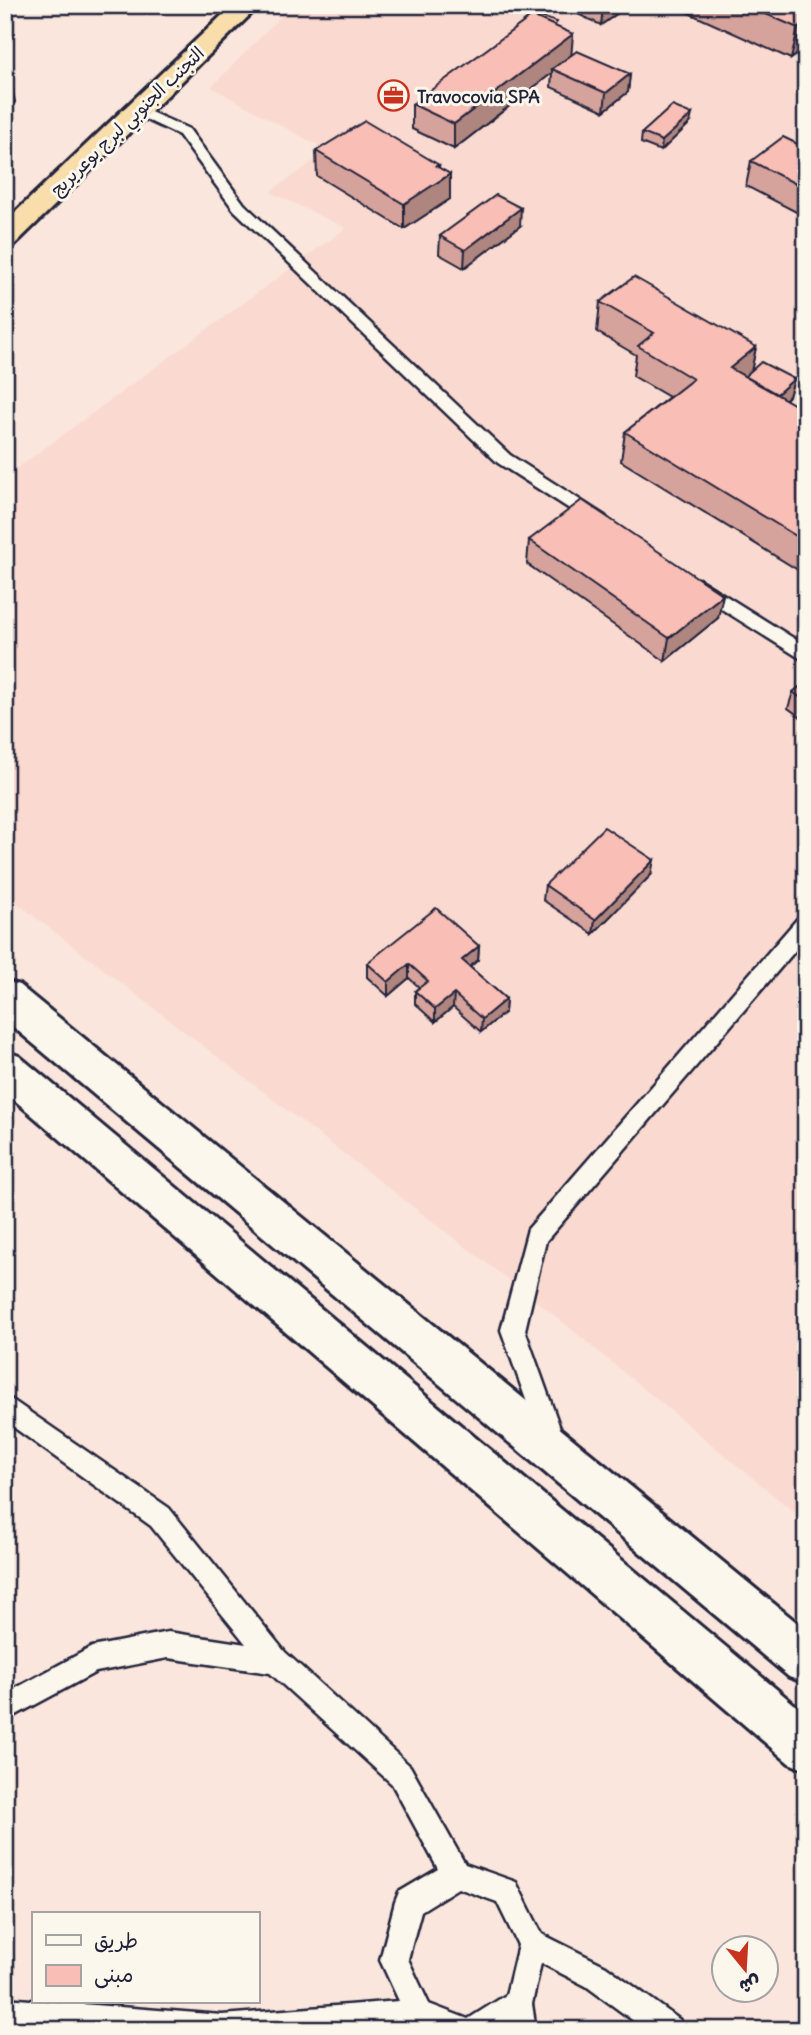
<svg xmlns="http://www.w3.org/2000/svg" width="811" height="2035" font-family="Delius,'Playpen Sans Arabic',sans-serif">
	<style>
		.built { fill: #fadad0 }
		.lines { fill: none; stroke-linecap: round; stroke-linejoin: round }
		.lane-casing { stroke: #22223b; stroke-width: 5 }
		.secondary-casing { stroke: #22223b; stroke-width: 6 }
		.highway-casing { stroke: #22223b; stroke-width: 6 }
		.lane { fill: #fbf7ec; fill-rule: evenodd }
		.secondary { fill: #fbf7ec; fill-rule: evenodd }
		.highway { fill: #f9ddab; fill-rule: evenodd }
		.wall { fill: #d6a39c; stroke: #22223b; stroke-width: 2 }
		.shaded-wall { fill: #ae857f; stroke: #22223b; stroke-width: 2 }
		.building { fill: #f9beb5; stroke: #22223b; stroke-width: 2 }
		.labels { text-anchor: middle; dominant-baseline: central; stroke-width: 6; stroke-linejoin: round; paint-order: stroke }
		.far-poi-label { font-size: 18px; font-weight: bold; fill: #22223b; stroke: #fbf7ec; text-anchor: start }
		.far-street-label { font-size: 18px; fill: #22223b; stroke: #fbf7ec }
	</style>
	<rect width="100%" height="100%" fill="#fae6dc"/>
	<filter id="ink" filterUnits="userSpaceOnUse"><feTurbulence type="fractalNoise" baseFrequency=".0143" numOctaves="2"/><feDisplacementMap in="SourceGraphic" scale="14" xChannelSelector="R" yChannelSelector="G"/><feConvolveMatrix kernelMatrix="1 2 1 2 8 2 1 2 1" color-interpolation-filters="sRGB"/></filter>
	<g filter="url(#ink)">
		<!-- built -->
		<path class="built" d="M292,5H806V1522L544,1307L5,894V477L346,228L270,192L328,151L211,87Z"/>
		<g class="lines">
			<defs>
				<g id="lane">
					<path d="M137,106L189,129L244,204L510,455L605,516L608,520L605,524H593L498,463L234,210L179,135L132,113L130,110Z"/>
					<path d="M699,579L806,646V662L693,591L690,586L693,581Z"/>
					<path d="M806,915V938L546,1241L525,1330L565,1442L562,1450L553,1454L544,1450L501,1330L528,1229L799,917Z"/>
					<path d="M5,1395L169,1508L285,1652L410,1766L465,1864L516,1882L542,1934L606,1966L680,2020L684,2030H646L586,1986L541,1963L532,2004L536,2030H508L507,2027L503,2030H51L5,2026V1998L222,2015L399,2001L380,1960L395,1902L399,1892L438,1869L392,1784L270,1673L168,1658L96,1672L5,1721V1694L92,1647L168,1632L246,1644L151,1526L5,1421ZM458,1888L497,1902L518,1945L506,1995L468,2019L429,2004L408,1959L421,1911Z"/>
				</g>
				<g id="secondary">
					<path d="M5,981L19,985L806,1630V1683L789,1677L5,1020Z"/>
					<path d="M5,1051L19,1056L806,1714V1770L789,1763L5,1092Z"/>
				</g>
				<path id="highway" d="M233,5H260L15,244L5,247V222Z"/>
			</defs>
			<!-- lane casing -->
			<use href="#lane" class="lane-casing"/>
			<!-- secondary casing -->
			<use href="#secondary" class="secondary-casing"/>
			<!-- highway casing -->
			<use href="#highway" class="highway-casing"/>
			<!-- lane -->
			<use href="#lane" class="lane"/>
			<!-- secondary -->
			<use href="#secondary" class="secondary"/>
			<!-- highway -->
			<use href="#highway" class="highway"/>
		</g>
		<!-- wall -->
		<g class="wall">
			<path d="M559,5H629L601,25Z"/>
			<path d="M671,5H806V47L791,59Z"/>
			<path d="M557,27L571,55L630,74L628,92L604,111L551,87L552,73L454,149L412,129V104Z"/>
			<path d="M690,123L661,151L641,143L642,133Z"/>
			<path d="M806,148V217L746,186L751,161Z"/>
			<path d="M316,151L439,168L450,174V199L404,229L317,176Z"/>
			<path d="M520,226L464,268L439,254L440,236Z"/>
			<path d="M600,302L756,347L751,371L794,379L789,396L786,400L806,411V575L621,461L625,432L669,397L633,376L636,355L597,332Z"/>
			<path d="M529,540L718,618L665,661L527,564Z"/>
			<path d="M806,682V721L788,708L793,692Z"/>
			<path d="M651,875L593,934L543,900L545,885Z"/>
			<path d="M479,946L478,960L470,967L506,999L505,1012L481,1032L453,1007L435,1022L415,1004V991L419,987L409,978L388,996L367,977V963Z"/>
		</g>
		<!-- shaded-wall -->
		<g class="shaded-wall">
			<path d="M605,5H629L601,25L603,7Z"/>
			<path d="M806,22V47L791,59L798,28Z"/>
			<path d="M573,34L571,59L552,69V73L454,149V124Z"/>
			<path d="M630,74L628,92L604,111L606,93Z"/>
			<path d="M11,84L15,102L5,112V90Z"/>
			<path d="M692,114L690,123L661,151L662,141Z"/>
			<path d="M439,165V182L450,174V199L404,229V204L436,166Z"/>
			<path d="M521,208L520,226L464,268L465,250Z"/>
			<path d="M756,347L750,377L736,384L730,368Z"/>
			<path d="M794,379L789,396L764,419L768,402Z"/>
			<path d="M723,595L718,618L665,661L669,638Z"/>
			<path d="M654,860L651,875L593,934L595,920Z"/>
			<path d="M479,946L478,960L461,974L462,960Z"/>
			<path d="M409,964V978L388,996V982Z"/>
			<path d="M454,994L453,1007L435,1022V1009Z"/>
			<path d="M506,999L505,1012L481,1032L482,1019Z"/>
		</g>
		<!-- building -->
		<g class="building">
			<path d="M745,5H806V22L798,28Z"/>
			<path d="M534,15L557,22L554,26L532,16Z"/>
			<path d="M532,16L573,34L454,124L412,104Z"/>
			<path d="M577,51L630,74L606,93L552,69Z"/>
			<path d="M5,83L11,84L5,90Z"/>
			<path d="M672,106L692,114L662,141L642,133Z"/>
			<path d="M365,121L439,165L436,166L450,174L404,204L316,151Z"/>
			<path d="M783,137L806,148V189L751,161Z"/>
			<path d="M496,195L521,208L465,250L440,236Z"/>
			<path d="M634,277L756,347L730,368L806,411V542L625,432L693,379L638,346L654,333L600,302Z"/>
			<path d="M761,362L794,379L777,394L745,376Z"/>
			<path d="M582,500L723,595L669,638L529,540Z"/>
			<path d="M806,682V702L793,692Z"/>
			<path d="M604,827L654,860L595,920L545,885Z"/>
			<path d="M436,908L479,946L462,960L506,999L482,1019L454,994L435,1009L415,991L428,981L409,964L388,982L367,963Z"/>
		</g>
	</g>
	<!-- icons -->
	<defs>
		<symbol id="office-ring" viewBox="-11 -11 22 22"><circle r="9.5" fill="#fbf7ec" stroke="#c8321e" stroke-width="1.5"/><path d="M-6-3h4V-5.5h4V-3h4V5H-6ZM-1-4.5V-3h2v-1.5ZM-6 0V1H6V0Z" fill="#c8321e"/></symbol>
	</defs>
	<g fill-rule="evenodd">
		<use href="#office-ring" x="376" y="78" width="35" height="35"/>
	</g>
	<g class="labels">
		<!-- far-poi labels -->
		<g class="far-poi-label">
			<text x="417" y="96">Travocovia SPA</text>
		</g>
		<!-- far-street labels -->
		<g class="far-street-label">
			<text transform="translate(127 121) rotate(-44)">التجنب الجنوبي لبرج بوعريريج</text>
		</g>
	</g>
	<!-- margin -->
	<rect width="811" height="2035" fill="none" stroke="#fbf7ec" stroke-width="28"/>
	<rect x="14" y="14" width="783" height="2007" fill="none" stroke="#22223b" stroke-width="2.5" filter="url(#ink)"/>
	<!-- legend -->
	<rect x="32" y="1912" width="228" height="91" fill="#fbf7ec" stroke="#a4a2a5" stroke-width="2"/>
	<rect x="46" y="1935" width="35" height="10" fill="#fbf7ec" stroke="#a4a2a5" stroke-width="2"/>
	<text x="94" y="1948" font-size="21" fill="#22223b">طريق</text>
	<rect x="46" y="1965" width="35" height="21" fill="#f9beb5" stroke="#a4a2a5" stroke-width="2"/>
	<text x="94" y="1982" font-size="21" fill="#22223b">مبنى</text>
	<!-- north arrow -->
	<g transform="translate(745 1969) rotate(162)"><circle r="33" fill="#fbf7ec" stroke="#a4a2a5" stroke-width="2"/>
	<path d="M0-5L12 26L0 18L-12 26Z" fill="#c8321e"/>
	<text y="-10" font-size="19" font-weight="bold" text-anchor="middle" fill="#22223b">ش</text>
	</g>
</svg>
